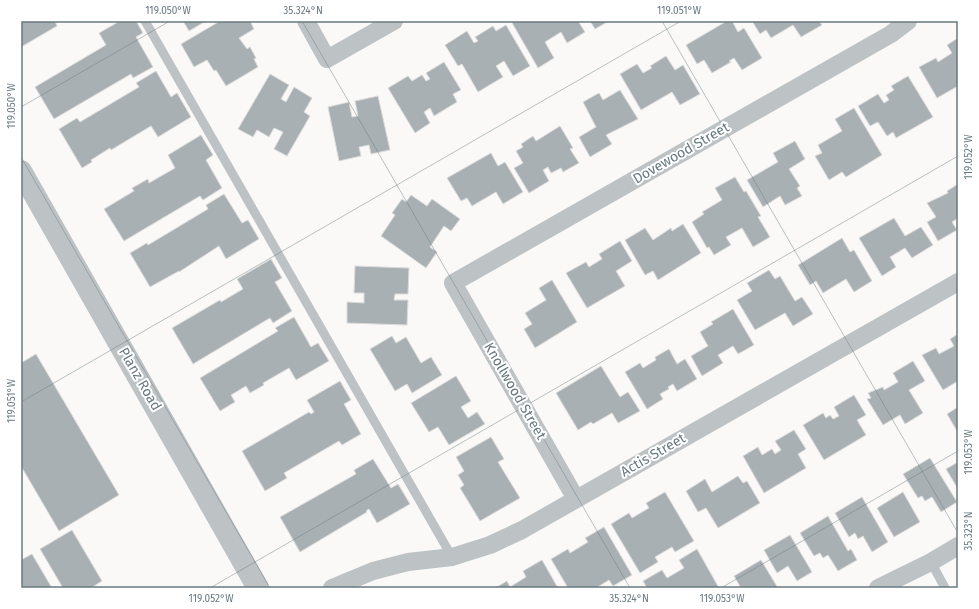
<svg xmlns="http://www.w3.org/2000/svg" width="979" height="609" font-family="'Fira Sans',sans-serif">
	<style>
		.building { fill: #a8b0b4; stroke: #dcdbda }
		.lines { fill: none; stroke-linecap: round; stroke-linejoin: round }
		.service { stroke: #bdc3c5; stroke-width: 9 }
		.minor { stroke: #bdc3c5; stroke-width: 18 }
		.tertiary { stroke: #bdc3c5; stroke-width: 22 }
		.ticks { fill: none; stroke: #68797f; stroke-width: 1; stroke-opacity: 0.45 }
		.labels { text-anchor: middle; dominant-baseline: central; stroke-width: 4; stroke-linejoin: round; paint-order: stroke }
		.street-label { font-size: 14px; fill: #68797f; stroke: #fff }
		.neatline { fill: none; stroke: #68797f; stroke-width: 1.5 }
		.ticks-label { font-size: 10px; text-anchor: middle; fill: #68797f }
	</style>
	<rect width="100%" height="100%" fill="#faf9f8"/>
	<!-- building -->
	<g class="building">
		<path d="M21,21H55L57,26L21,47Z"/>
		<path d="M120,21H136L143,33L136,37L153,67L133,78L131,74L54,119L35,87L106,45L99,33Z"/>
		<path d="M183,21H206L189,31Z"/>
		<path d="M220,21H250L254,29L239,38L247,49L250,47L256,58L254,59L258,67L226,86L216,70L214,71L207,60L194,67L181,44Z"/>
		<path d="M511,21H578L585,32L567,43L561,32L545,42L554,58L538,68Z"/>
		<path d="M590,21H609L595,29Z"/>
		<path d="M727,21H732L738,32L744,28L762,58L742,70L734,58L729,61L731,62L712,73L704,60L697,64L686,45Z"/>
		<path d="M752,21H819L822,25L801,37L793,25L771,38L766,30L760,34Z"/>
		<path d="M506,25L530,66L513,76L504,61L496,66L503,77L478,92L462,64L458,66L445,45L467,31L474,43L478,41L475,37L493,26L496,31Z"/>
		<path d="M958,38V86L937,98L919,67L936,58L938,62L952,53L947,45Z"/>
		<path d="M666,56L675,70L683,65L700,94L680,105L672,92L641,110L620,74L637,64L643,73L652,68L650,66Z"/>
		<path d="M444,62L461,90L453,94L457,102L434,116L430,108L424,112L430,123L415,133L388,88L408,76L412,81L422,75L426,81L430,79L426,73Z"/>
		<path d="M156,71L171,97L177,93L191,117L158,137L151,126L111,150L110,148L91,160L92,162L82,168L59,129L77,118L80,122L139,87L136,83Z"/>
		<path d="M270,74L289,85L281,99L286,102L294,87L312,98L304,112L310,116L287,156L274,149L283,132L274,128L269,137L257,130L253,137L238,129Z"/>
		<path d="M908,76L933,117L896,138L893,132L887,136L878,122L870,126L858,106L878,94L884,103L889,100L886,95L894,90L891,86Z"/>
		<path d="M620,90L638,119L606,135L612,144L590,157L579,137L596,127L583,102L599,93L603,100Z"/>
		<path d="M378,96L390,150L371,154L369,145L359,147L361,156L339,161L328,107L349,102L352,117L358,116L355,101Z"/>
		<path d="M854,108L882,155L846,177L842,172L829,180L815,156L822,153L818,145L842,131L835,119Z"/>
		<path d="M560,126L573,148L570,149L579,163L563,172L561,168L551,173L548,167L543,170L549,181L529,193L514,168L523,163L516,151L523,147L521,144L533,136L536,141Z"/>
		<path d="M201,135L213,155L206,160L222,188L203,200L200,196L124,241L104,209L134,191L132,188L148,179L149,183L175,168L168,155Z"/>
		<path d="M795,141L805,159L789,169L800,186L797,188L802,196L785,205L780,196L763,207L747,180L778,162L773,153Z"/>
		<path d="M491,153L498,166L505,162L523,192L503,204L496,192L472,206L467,198L461,201L447,178Z"/>
		<path d="M735,177L744,192L746,191L761,216L758,217L770,237L753,247L742,228L726,237L731,245L714,255L709,247L707,248L692,222L704,214L702,212L722,200L715,188Z"/>
		<path d="M958,184V218L952,222L957,230L938,241L927,222L936,217L927,203L948,193L947,191Z"/>
		<path d="M224,194L242,223L248,220L259,239L226,259L219,246L179,272V271L150,287L130,253L147,243L148,245L208,209L206,205Z"/>
		<path d="M411,195L427,206L432,199L460,219L451,231L444,226L430,247L437,252L426,268L381,236L395,215L392,213L402,199L406,202Z"/>
		<path d="M894,218L905,236L921,227L933,245L912,258L905,248L890,257L896,267L882,276L859,238Z"/>
		<path d="M683,224L701,253L658,280L653,271L645,275L625,240L645,228L653,240L671,228L672,231Z"/>
		<path d="M842,238L850,252L854,250L872,281L854,292L846,279L823,293L816,281L810,285L798,265Z"/>
		<path d="M620,241L632,261L616,271L625,286L587,308L566,273L586,262L589,267L602,259L599,254Z"/>
		<path d="M271,259L282,278L275,282L292,311L273,323L270,318L193,364L172,328L220,300L221,302L243,289L237,279Z"/>
		<path d="M355,266L409,268L408,294H395L394,300H408L407,325L347,323V302L364,303V293H354Z"/>
		<path d="M769,270L775,279L780,276L795,301L802,297L813,314L793,326L785,313L755,330L737,300L752,291L747,283Z"/>
		<path d="M552,280L577,322L535,348L524,329L532,324L525,313L546,300L539,288Z"/>
		<path d="M733,309L754,345L738,354L733,346L718,355L723,363L702,376L691,356L708,346L700,332L713,324L711,322Z"/>
		<path d="M294,317L311,347L318,343L329,361L296,380L289,368L263,383L264,385L250,393L246,386L231,395L235,402L220,411L200,378L278,331L275,328Z"/>
		<path d="M958,334V381L943,390L922,355L936,348L939,354L954,346L950,339Z"/>
		<path d="M392,336L396,343L406,337L421,363L431,357L442,375L412,393L407,384L395,391L370,349Z"/>
		<path d="M669,349L677,364L685,359L697,379L677,391L673,384L668,387L669,389L660,394L663,399L647,409L625,372L640,363L643,368L656,360L655,357Z"/>
		<path d="M36,354L119,495L59,531L21,466V363Z"/>
		<path d="M913,361L925,381L909,390L923,413L905,424L900,415L883,425L867,399L871,398L868,393L883,387L884,390L898,382L893,373Z"/>
		<path d="M601,366L620,397L628,392L640,411L618,423L612,413L593,424L591,422L578,430L556,393Z"/>
		<path d="M456,376L471,401L461,407L468,418L477,412L485,424L449,445L438,427L429,432L411,403Z"/>
		<path d="M340,381L351,400L344,404L361,434L342,445L339,441L284,473L287,478L265,491L242,451L309,412L311,414L314,412L307,400Z"/>
		<path d="M854,395L866,415L857,420L866,435L824,460L803,425L823,413L826,418L830,415L833,419L839,416L834,407Z"/>
		<path d="M958,407V430L957,431L947,414Z"/>
		<path d="M794,430L806,449L798,454L806,468L764,493L743,456L758,447L762,455L772,449L775,454L781,450L775,441Z"/>
		<path d="M491,437L504,459L498,462L520,498L480,521L460,488L464,485L458,475L464,471L456,457Z"/>
		<path d="M930,458L957,502L941,512L932,497L925,501L922,496L918,498L903,474Z"/>
		<path d="M373,459L391,488L398,484L410,504L377,523L369,509L366,511L367,512L300,552L280,517L356,474L354,470Z"/>
		<path d="M958,462V489L946,469Z"/>
		<path d="M738,476L743,483L747,481L760,503L718,528L706,508L698,512L686,491L705,479L712,492Z"/>
		<path d="M665,492L694,541L675,552L672,547L655,557L658,562L640,573L611,524L629,513L632,518L649,508L646,503Z"/>
		<path d="M903,492L920,522L894,537L877,508Z"/>
		<path d="M862,497L888,542L872,552L863,536L858,539L855,533L849,537L835,513Z"/>
		<path d="M828,516L848,551L851,549L857,560L838,571L828,555L823,558L820,553L814,556L800,533Z"/>
		<path d="M604,527L632,575L613,586L609,580L596,588H568L551,559L568,549L570,553L588,542L585,538Z"/>
		<path d="M72,530L102,581L91,588H63L40,549Z"/>
		<path d="M790,535L812,572L797,581L788,566L777,573L764,550Z"/>
		<path d="M697,549L719,588H647L643,581L662,570L667,578L684,568L679,560Z"/>
		<path d="M32,554L52,588H21V560Z"/>
		<path d="M542,560L558,588H495L507,581L510,587L526,577L523,571Z"/>
		<path d="M761,560L778,588H741L734,576Z"/>
	</g>
	<g class="lines">
		<!-- service -->
		<g class="service">
			<path d="M145,21L452,557"/>
			<path d="M931,562L945,588"/>
		</g>
		<!-- minor -->
		<g class="minor">
			<path d="M306,21L327,59L394,21"/>
			<path d="M576,499L453,283L891,34L908,21"/>
			<path d="M332,588L373,571L408,562L452,557L490,545L522,530L958,282"/>
			<path d="M878,588L931,562L958,546"/>
		</g>
		<!-- tertiary -->
		<path class="tertiary" d="M21,171L258,588"/>
	</g>
	<!-- ticks -->
	<path class="ticks" d="M302,21L630,588M662,21L958,533M21,107L170,21M21,157L270,588M21,402L681,21M210,588L958,156M721,588L958,451"/>
	<g class="labels">
		<!-- street labels -->
		<g class="street-label">
			<text transform="translate(681 153) rotate(-30)">Dovewood Street</text>
			<text transform="translate(140 379) rotate(60)">Planz Road</text>
			<text transform="translate(515 391) rotate(60)">Knollwood Street</text>
			<text transform="translate(653 455) rotate(-30)">Actis Street</text>
		</g>
	</g>
	<!-- border -->
	<rect width="979" height="609" fill="none" stroke="#ffffff" stroke-width="44"/>
	<rect x="22" y="22" width="935" height="565" class="neatline"/>
	<g class="ticks-label">
		<text x="168" y="14">119.050°W</text>
		<text x="303" y="14">35.324°N</text>
		<text x="679" y="14">119.051°W</text>
		<text transform="translate(11 106) rotate(-90)" y="4">119.050°W</text>
		<text transform="translate(968 157) rotate(-90)" y="4">119.052°W</text>
		<text transform="translate(11 401) rotate(-90)" y="4">119.051°W</text>
		<text transform="translate(968 452) rotate(-90)" y="4">119.053°W</text>
		<text transform="translate(968 531) rotate(-90)" y="4">35.323°N</text>
		<text x="211" y="602">119.052°W</text>
		<text x="629" y="602">35.324°N</text>
		<text x="722" y="602">119.053°W</text>
	</g>
</svg>
